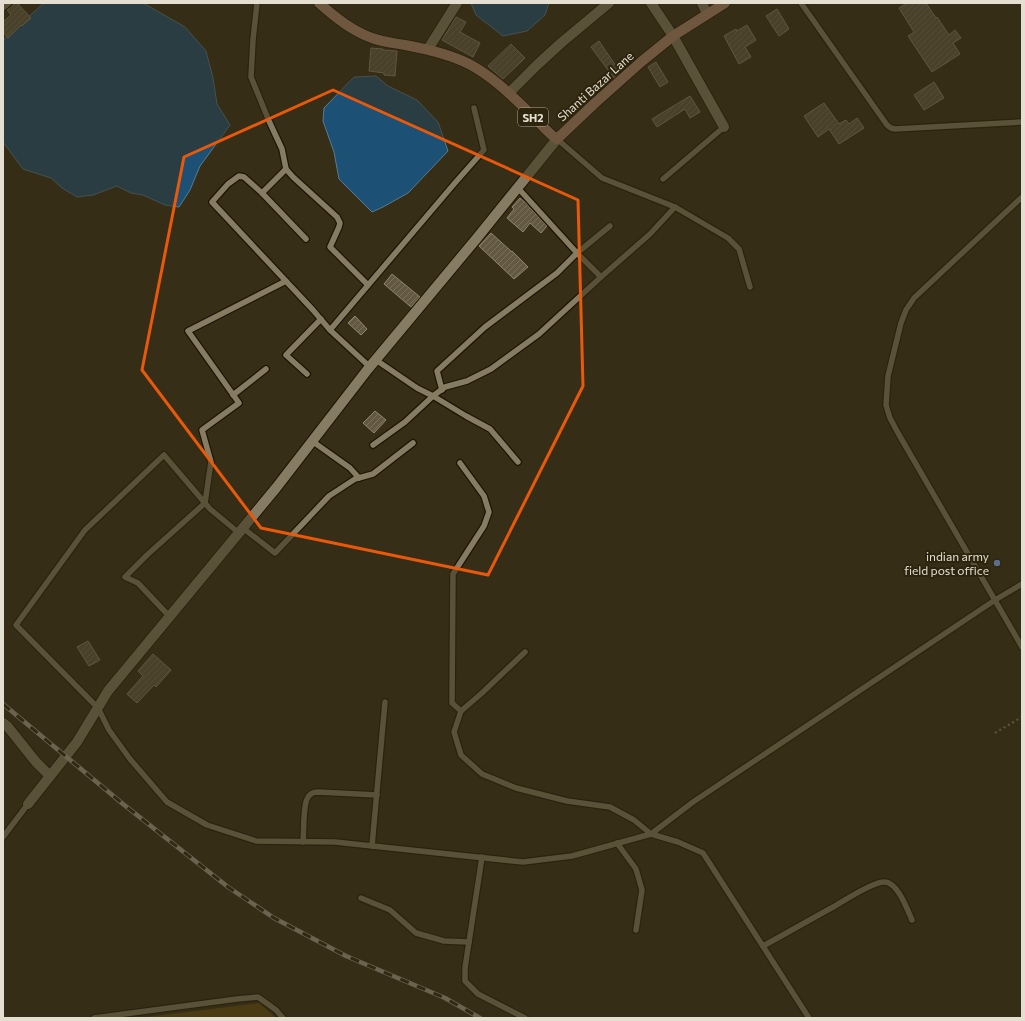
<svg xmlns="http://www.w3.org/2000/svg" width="1025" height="1021" font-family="Commissioner,sans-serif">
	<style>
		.green { fill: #624d0d }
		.water { fill: #1c5075; stroke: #587b91 }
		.building { fill: url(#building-hatch); stroke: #90866d }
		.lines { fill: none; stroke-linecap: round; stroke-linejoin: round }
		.lane-casing { stroke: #1f1602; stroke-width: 8 }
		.street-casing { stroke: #1f1602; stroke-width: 12 }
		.primary-casing { stroke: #1f1602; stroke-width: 12 }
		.path { stroke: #8f8876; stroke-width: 2; stroke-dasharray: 2 3; stroke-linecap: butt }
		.lane { stroke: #867c63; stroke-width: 5.5 }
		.street { stroke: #867c63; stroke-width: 10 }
		.primary { stroke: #b4876e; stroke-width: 10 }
		.rail-casing { stroke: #aba594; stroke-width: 4.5 }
		.rail { stroke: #2d240e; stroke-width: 3; stroke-dasharray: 9; stroke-linecap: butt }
		.marked { fill: none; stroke: #e8590c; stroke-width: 3; stroke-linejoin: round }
		.service-dot { fill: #5c6f8a; stroke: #2d240e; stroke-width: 1.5 }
		.labels { text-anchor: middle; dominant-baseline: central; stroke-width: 4; stroke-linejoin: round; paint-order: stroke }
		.shield { fill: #2d240e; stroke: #ada796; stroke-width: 1 }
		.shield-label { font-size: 11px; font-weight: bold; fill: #e4dfd1 }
		.street-label { font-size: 12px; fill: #e4dfd1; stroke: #2d240e }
		.poi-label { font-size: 12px; fill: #e4dfd1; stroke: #2d240e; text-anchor: end }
	</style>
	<defs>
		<pattern id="building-hatch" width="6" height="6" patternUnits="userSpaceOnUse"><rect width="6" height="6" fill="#635942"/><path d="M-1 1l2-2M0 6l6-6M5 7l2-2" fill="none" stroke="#79705c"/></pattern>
	</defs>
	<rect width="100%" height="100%" fill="#372e18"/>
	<!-- green -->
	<path class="green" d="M259,1003L276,1018H139Z"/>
	<!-- water -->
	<g class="water">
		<path d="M44,3H143L185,27L206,51L213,78L217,104L230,125L200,166L190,190L179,207L165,205L143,195L131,193L117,186L93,195L77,197L62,188L51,178L23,169L3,142V41L6,37Z"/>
		<path d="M471,3H549L545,15L527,31L503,36L476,15Z"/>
		<path d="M376,76L388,86L417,100L438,122L448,151L408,193L383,207L372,212L339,179L334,152L323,121L324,108L354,77Z"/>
	</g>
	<!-- building -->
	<g class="building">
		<path d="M15,3H17L31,18L22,26L21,25L8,38L3,32V22L11,15L7,10Z"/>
		<path d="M907,3H926L936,18L937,17L949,35L955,30L961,38L953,43L960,54L932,72L908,36L914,32L899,8Z"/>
		<path d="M777,9L789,29L779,36L766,16Z"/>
		<path d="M456,17L466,22L460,32L480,43L473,57L442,40Z"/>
		<path d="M747,25L756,40L745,47L751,57L739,64L724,36L736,29L737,31Z"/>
		<path d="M599,41L620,72L614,78L591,47Z"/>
		<path d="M511,44L525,58L503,79L488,66Z"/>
		<path d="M371,48L383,49V50L397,51L395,76L384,75V73L369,71Z"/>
		<path d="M656,62L668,82L660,87L648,67Z"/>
		<path d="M934,82L944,98L924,110L914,95Z"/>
		<path d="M690,96L700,112L690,118L685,109L657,127L652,119Z"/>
		<path d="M824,103L839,124L846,120L849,124L857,118L864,128L839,144L829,129L818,137L804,116Z"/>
		<path d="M520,198L526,203L547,226L541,233L530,223L523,232L507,218L514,209L512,207Z"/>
		<path d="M491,233L512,252V251L528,267L514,279L479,246Z"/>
		<path d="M392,274L420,297L411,307L384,284Z"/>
		<path d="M355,316L367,329L361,335L348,323Z"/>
		<path d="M375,411L386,420L374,433L363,423Z"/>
		<path d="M88,641L100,660L89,666L77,647Z"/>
		<path d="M153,654L171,670L156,687L154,685L137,703L127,694L143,676L138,671Z"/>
	</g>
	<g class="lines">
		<defs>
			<g id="lane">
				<path d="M257,3L253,40L251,77L269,121L282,149L286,169L293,177L337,217L340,223L339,227L330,247L368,285"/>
				<path d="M801,3L887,125L891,128L895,129L1022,122"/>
				<path d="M3,8L9,3"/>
				<path d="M557,139L602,178L675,207L728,238L739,249L750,287"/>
				<path d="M663,179L724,127"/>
				<path d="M518,188L577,253L601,277"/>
				<path d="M262,193L286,169"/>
				<path d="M1022,197L914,298L906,310L901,323L888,376L886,405L890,418L898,433L1022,647"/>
				<path d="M306,239L262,193L244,177L239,176L228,184L212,202L313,310L330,330L370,367"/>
				<path d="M330,330L454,184L484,150L474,108"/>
				<path d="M376,360L417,388L433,396L466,416L490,429L518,462"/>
				<path d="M307,374L286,355L321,319"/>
				<path d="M442,390L437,371L485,327L557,273L577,253L610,226"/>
				<path d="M233,395L266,369"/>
				<path d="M312,441L350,468L359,478"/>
				<path d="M373,445L405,422L433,396L445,387L467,381L491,369L539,334L601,277L650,234L675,207"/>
				<path d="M460,463L484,496L489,512L484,526L453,574L452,703L461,711L454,732L461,755L482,774L516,788L567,801L610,807L634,820L651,834L678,842L703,853L809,1018"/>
				<path d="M243,528L275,553L329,496L355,479L373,474L413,443"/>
				<path d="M239,533L210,509L164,455L85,530L16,625L98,708L109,730L130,759L167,802L207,825L256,841L335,842L523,862L572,856L651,834L693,802L995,600L1022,584"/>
				<path d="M170,617L138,583L125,577L147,555L205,503L211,462L202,430L239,403L188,331L286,281"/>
				<path d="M461,711L482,693L525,652"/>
				<path d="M3,837L28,804"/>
				<path d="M303,842C304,831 303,808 307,799C309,794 313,792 318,792L377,795"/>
				<path d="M617,843L636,869L642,890L636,930"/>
				<path d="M372,846C376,798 381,750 385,702"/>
				<path d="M482,857L465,968V981L478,994L525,1018"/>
				<path d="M361,898L390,910L416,933L444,941L469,942"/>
				<path d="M763,946C787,933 811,919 835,906C845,900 874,881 885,882C898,883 907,909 912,920"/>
				<path d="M94,1018L237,999L258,997L276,1010L283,1018"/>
			</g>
			<g id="street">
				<path d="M651,3L673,36L724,127"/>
				<path d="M702,3L707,14"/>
				<path d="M428,49L457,3"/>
				<path d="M509,93L537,65L561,43L609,3"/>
				<path d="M3,723L8,727L36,762L50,776"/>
				<path d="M28,804L77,742L108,691L276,488L368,369L477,238L557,139"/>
			</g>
			<path id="primary" d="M319,3C335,17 352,31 372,38C382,42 394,43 405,45C427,49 449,54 469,64C494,77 515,99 535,118C542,125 549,134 557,139L595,103L641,62L673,36L725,3"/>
		</defs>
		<!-- lane casing -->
		<use href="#lane" class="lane-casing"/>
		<!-- street casing -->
		<use href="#street" class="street-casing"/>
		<!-- primary casing -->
		<use href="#primary" class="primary-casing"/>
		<!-- path -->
		<path class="path" d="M995,733L1022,717"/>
		<!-- lane -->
		<use href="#lane" class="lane"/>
		<!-- street -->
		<use href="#street" class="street"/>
		<!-- primary -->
		<use href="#primary" class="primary"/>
		<defs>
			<path id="rail" d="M3,704L123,804L228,887L274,918L346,956L445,998L480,1018"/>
		</defs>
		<!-- rail casing -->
		<use href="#rail" class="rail-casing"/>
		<!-- rail -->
		<use href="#rail" class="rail"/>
	</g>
	<!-- marked area -->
	<path d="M0 0H1025V1021H0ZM333,90L578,200L583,386L488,575L261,528L142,370L184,157Z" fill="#372e18" fill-opacity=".55" fill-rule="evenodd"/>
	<path class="marked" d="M333,90L578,200L583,386L488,575L261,528L142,370L184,157Z"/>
	<!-- markers -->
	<circle class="service-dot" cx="997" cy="563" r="4"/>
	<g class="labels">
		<!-- shield labels -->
		<rect class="shield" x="518" y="108" width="30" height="18" rx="3"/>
		<g class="shield-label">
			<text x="533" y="117">SH2</text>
		</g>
		<!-- street labels -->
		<g class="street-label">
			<text transform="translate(595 86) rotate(-42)">Shanti Bazar Lane</text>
		</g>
		<!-- poi labels -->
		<g class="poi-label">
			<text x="989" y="556">indian army<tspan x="989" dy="14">field post office</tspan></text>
		</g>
	</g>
	<!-- border -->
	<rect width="1025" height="1021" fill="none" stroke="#e4dfd1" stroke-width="8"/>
</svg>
